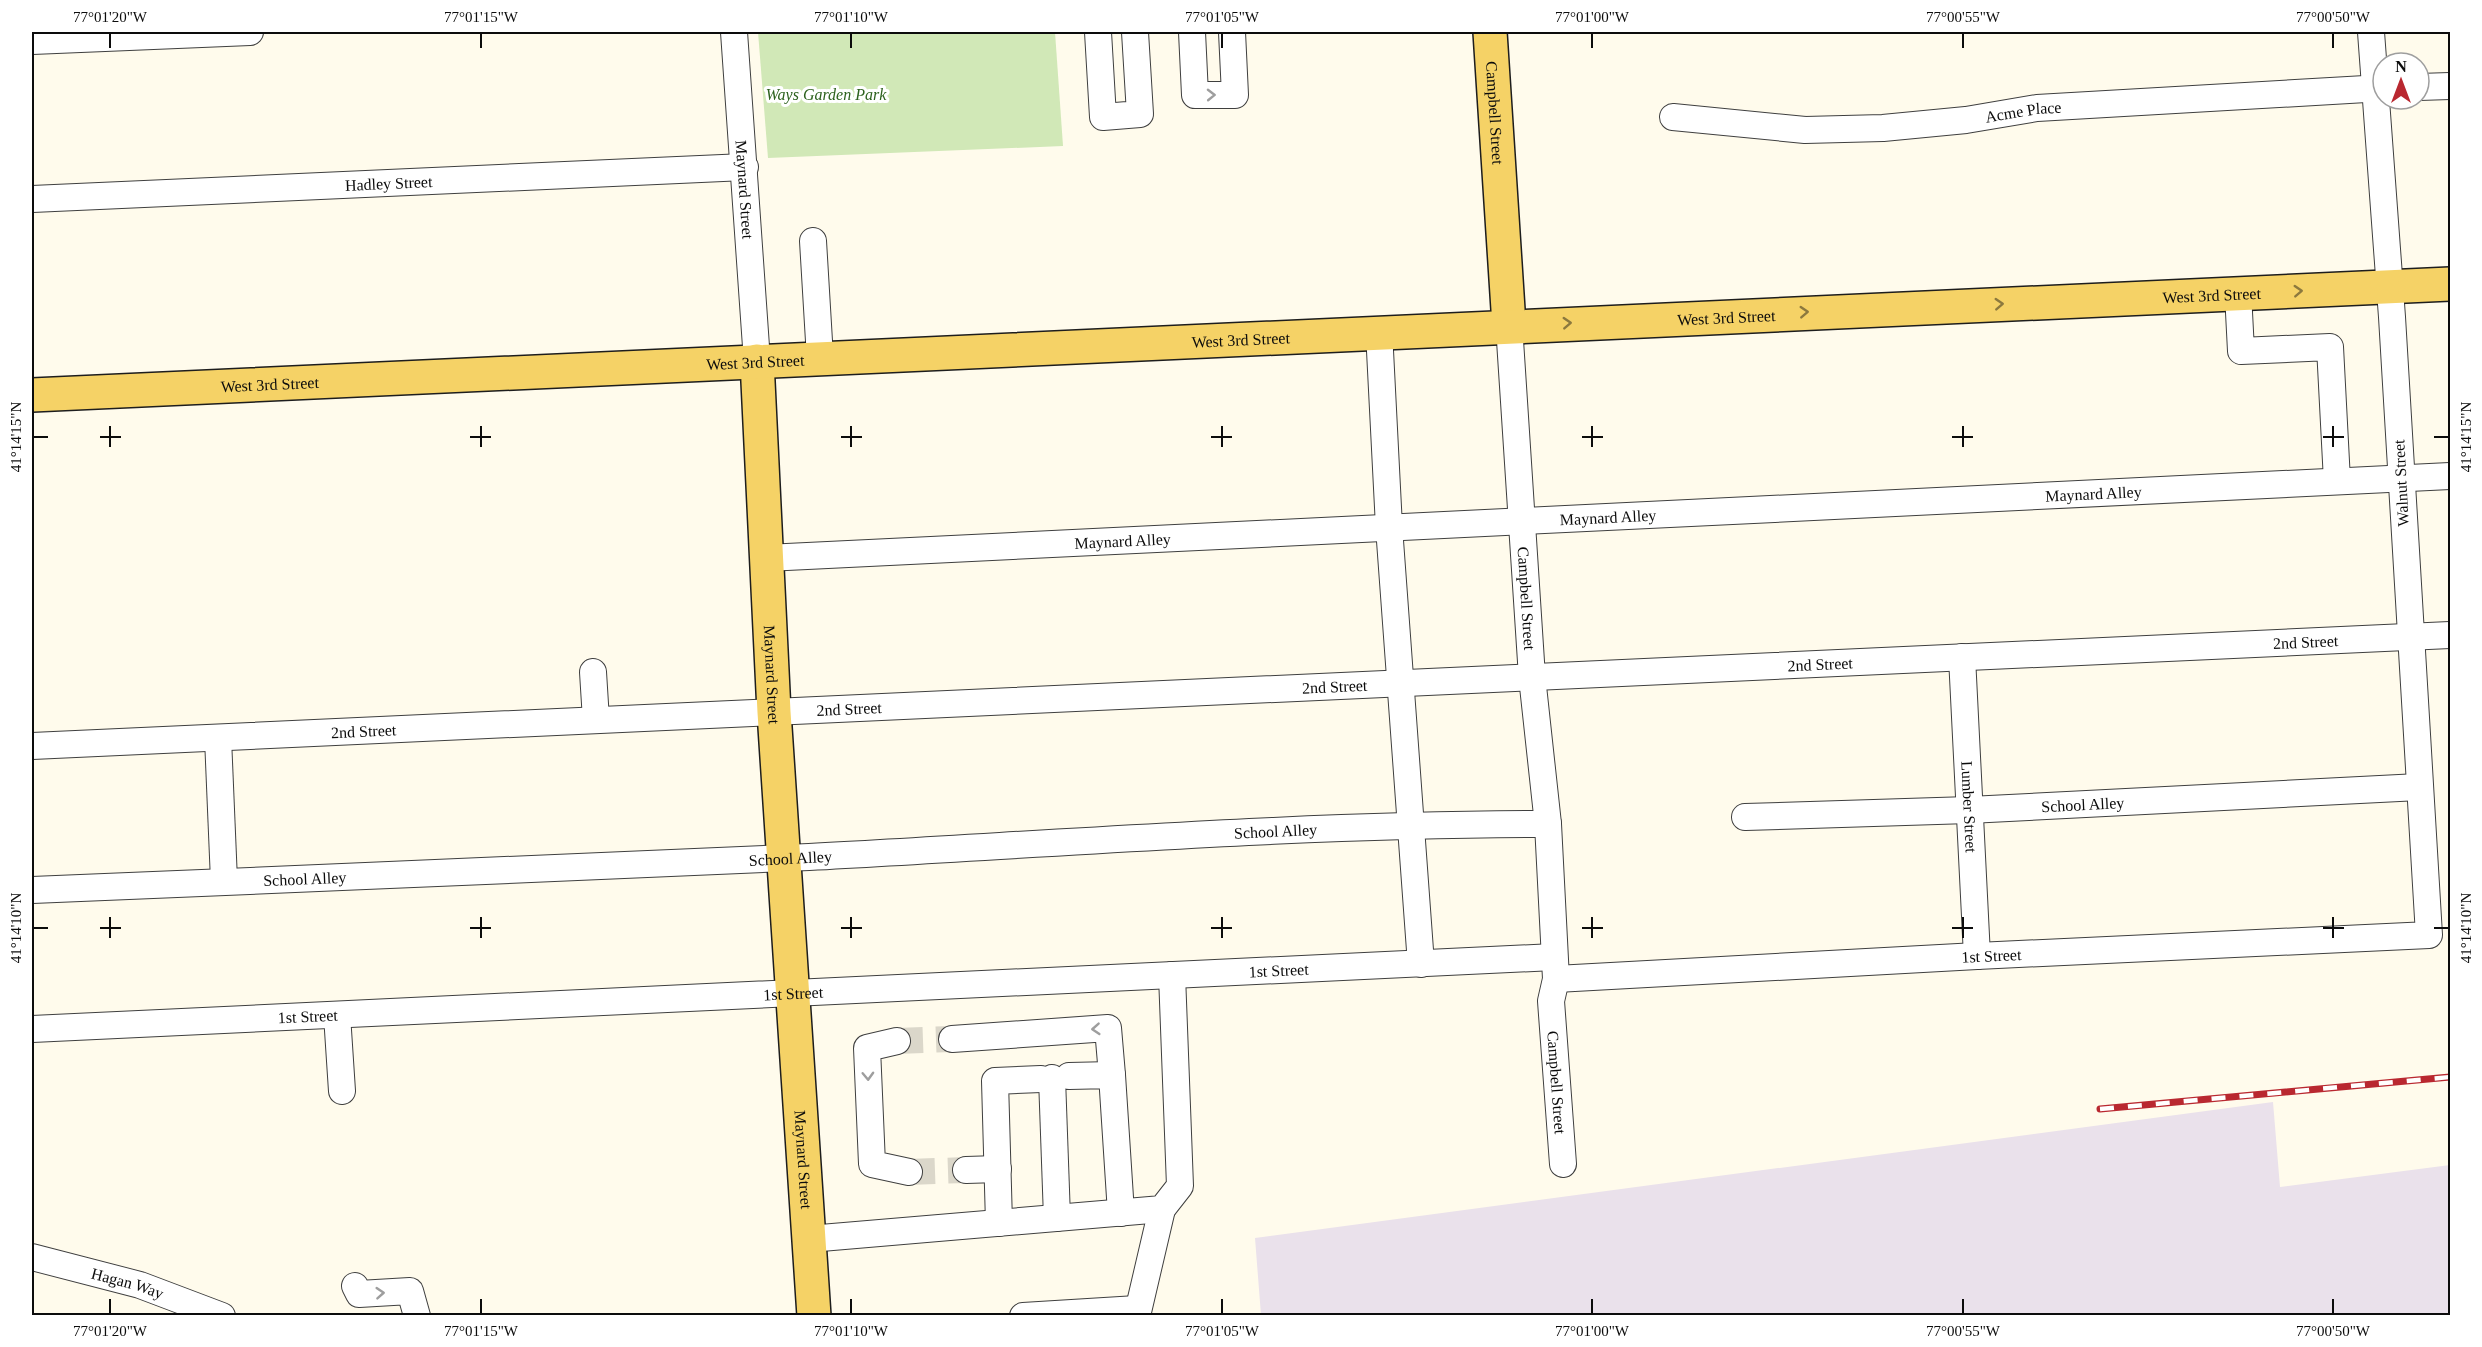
<svg xmlns="http://www.w3.org/2000/svg" width="2482" height="1347" font-family="'Times New Roman',serif">
	<style>
		.industrial { fill: #eae1eb }
		.green { fill: #d1e8b7 }
		.lines { fill: none; stroke-linecap: round; stroke-linejoin: round }
		.minor-tunnel { stroke: #dbd7ca; stroke-width: 26; stroke-dasharray: 26 13; stroke-linecap: butt }
		.minor-casing { stroke: #3f3f3f; stroke-width: 28 }
		.major-casing { stroke: #1d1d1d; stroke-width: 36 }
		.minor { stroke: #fff; stroke-width: 26 }
		.major { stroke: #f5d266; stroke-width: 33 }
		.rail-casing { stroke: #b92830; stroke-width: 7 }
		.rail { stroke: #fff; stroke-width: 4.5; stroke-dasharray: 14; stroke-linecap: butt }
		.oneway { stroke: #9e9e9e }
		.oneway2 { stroke: #8c793e }
		.ticks { fill: none; stroke: #0c0c0c; stroke-width: 2 }
		.labels { text-anchor: middle; dominant-baseline: central; stroke-width: 6; stroke-linejoin: round; paint-order: stroke }
		.park-label { font-size: 16px; font-style: italic; fill: #2d621e; stroke: #fff }
		.street-label { font-size: 16px; fill: #0c0c0c; stroke: #fff }
		.neatline { fill: none; stroke: #0c0c0c; stroke-width: 2 }
		.ticks-label { font-size: 15px; text-anchor: middle; fill: #0c0c0c }
	</style>
	<rect width="100%" height="100%" fill="#fffbec"/>
	<!-- industrial -->
	<path class="industrial" d="M2273,1102L2280,1187L2450,1165V1315H1261L1255,1238Z"/>
	<!-- green -->
	<path class="green" d="M758,32H1055L1063,146L768,158Z"/>
	<g class="lines">
		<!-- minor-tunnel -->
		<g class="minor-tunnel">
			<path d="M897,1041L952,1039"/>
			<path d="M909,1172L966,1170"/>
		</g>
		<defs>
			<g id="minor">
				<path id="s1" d="M734,32L757,361"/>
				<path d="M1098,32L1103,117L1140,114L1135,32"/>
				<path d="M1192,32L1195,95H1235L1232,32"/>
				<path d="M32,41L250,32"/>
				<path d="M2419,87L2450,86"/>
				<path id="s2" d="M1673,117L1805,130L1883,128L1966,120L2037,108L2383,88"/>
				<path id="s3" d="M32,199L745,167"/>
				<path d="M813,241L820,358"/>
				<path d="M2238,293L2241,351L2330,347L2337,481"/>
				<path id="s4" d="M1509,325L1532,677L1548,824L1556,979L1551,1001L1563,1164"/>
				<path d="M1379,331L1389,527L1421,964"/>
				<path id="s5" d="M766,558L2450,476"/>
				<path id="s6" d="M1962,657L1977,956"/>
				<path d="M593,672L596,720"/>
				<path d="M218,738L224,881"/>
				<path id="s7" d="M32,746L2450,635"/>
				<path id="s8" d="M1745,817L1969,810L2419,787"/>
				<path id="s9" d="M32,890C291,878 550,870 809,857C1055,844 1301,824 1548,824"/>
				<path id="s10" d="M1556,979L1977,956L2429,935L2392,317L2371,32"/>
				<path d="M337,1015L342,1091"/>
				<path id="s11" d="M32,1029L1554,957"/>
				<path d="M952,1039L1108,1028L1112,1075"/>
				<path d="M897,1041L867,1048L872,1164L909,1172"/>
				<path d="M1069,1076L1112,1075L1121,1213"/>
				<path d="M1052,1078L1057,1218"/>
				<path d="M966,1170L998,1169"/>
				<path d="M999,1223L995,1081L1041,1079"/>
				<path d="M809,1239L1162,1209L1180,1186L1172,975"/>
				<path id="s12" d="M32,1257L140,1285L222,1316"/>
				<path d="M355,1286L359,1294L410,1291L417,1316"/>
				<path d="M1023,1316L1137,1309"/>
				<path d="M1137,1316L1162,1209"/>
			</g>
			<g id="major">
				<path id="s13" d="M1490,32L1509,325"/>
				<path id="s14" d="M757,361L774,712L814,1316"/>
				<path id="s15" d="M32,395L2450,284"/>
			</g>
		</defs>
		<!-- minor casing -->
		<use href="#minor" class="minor-casing"/>
		<!-- major casing -->
		<use href="#major" class="major-casing"/>
		<!-- minor -->
		<use href="#minor" class="minor"/>
		<!-- major -->
		<use href="#major" class="major"/>
		<defs>
			<path id="rail" d="M2100,1109L2450,1077"/>
		</defs>
		<!-- rail casing -->
		<use href="#rail" class="rail-casing"/>
		<!-- rail -->
		<use href="#rail" class="rail"/>
	</g>
	<!-- one-way arrows -->
	<defs><path id="oneway-chevron" d="M-2-3.5L2.5 0L-2 3.5" fill="none" stroke-width="1.6" stroke-linecap="round" stroke-linejoin="round" transform="scale(1.5)"/></defs>
	<g class="oneway">
		<use href="#oneway-chevron" transform="translate(1211 95) rotate(-1)"/>
		<use href="#oneway-chevron" transform="translate(1096 1029) rotate(176)"/>
		<use href="#oneway-chevron" transform="translate(868 1076) rotate(88)"/>
		<use href="#oneway-chevron" transform="translate(380 1293) rotate(-4)"/>
	</g>
	<g class="oneway2">
		<use href="#oneway-chevron" transform="translate(2298 291) rotate(-3)"/>
		<use href="#oneway-chevron" transform="translate(1999 304) rotate(-3)"/>
		<use href="#oneway-chevron" transform="translate(1804 312) rotate(-3)"/>
		<use href="#oneway-chevron" transform="translate(1567 323) rotate(-3)"/>
	</g>
	<!-- ticks -->
	<path class="ticks" d="M110,33V48M481,33V48M851,33V48M1222,33V48M1592,33V48M1963,33V48M2333,33V48M110,426V447M481,426V447M851,426V447M1222,426V447M1592,426V447M1963,426V447M2333,426V447M33,437H48M100,437H121M470,437H491M841,437H862M1211,437H1232M1582,437H1603M1952,437H1973M2323,437H2344M2434,437H2449M110,917V938M481,917V938M851,917V938M1222,917V938M1592,917V938M1963,917V938M2333,917V938M33,928H48M100,928H121M470,928H491M841,928H862M1211,928H1232M1582,928H1603M1952,928H1973M2323,928H2344M2434,928H2449M110,1299V1314M481,1299V1314M851,1299V1314M1222,1299V1314M1592,1299V1314M1963,1299V1314M2333,1299V1314"/>
	<g class="labels">
		<!-- park labels -->
		<g class="park-label">
			<text x="826" y="94">Ways Garden Park</text>
		</g>
		<!-- street labels -->
		<g class="street-label">
			<text stroke="none"><textPath href="#s2" startOffset="352">Acme Place</textPath></text>
			<text stroke="none"><textPath href="#s13" startOffset="81">Campbell Street</textPath></text>
			<text stroke="none"><textPath href="#s3" startOffset="357">Hadley Street</textPath></text>
			<text stroke="none"><textPath href="#s1" startOffset="158">Maynard Street</textPath></text>
			<text stroke="none"><textPath href="#s15" startOffset="2182">West 3rd Street</textPath></text>
			<text stroke="none"><textPath href="#s15" startOffset="1696">West 3rd Street</textPath></text>
			<text stroke="none"><textPath href="#s15" startOffset="1210">West 3rd Street</textPath></text>
			<text stroke="none"><textPath href="#s15" startOffset="724">West 3rd Street</textPath></text>
			<text stroke="none"><textPath href="#s15" startOffset="238">West 3rd Street</textPath></text>
			<text transform="translate(2401 483) rotate(-93)">Walnut Street</text>
			<text stroke="none"><textPath href="#s5" startOffset="1329">Maynard Alley</textPath></text>
			<text stroke="none"><textPath href="#s5" startOffset="843">Maynard Alley</textPath></text>
			<text stroke="none"><textPath href="#s5" startOffset="357">Maynard Alley</textPath></text>
			<text stroke="none"><textPath href="#s4" startOffset="274">Campbell Street</textPath></text>
			<text stroke="none"><textPath href="#s7" startOffset="2276">2nd Street</textPath></text>
			<text stroke="none"><textPath href="#s7" startOffset="1790">2nd Street</textPath></text>
			<text stroke="none"><textPath href="#s14" startOffset="314">Maynard Street</textPath></text>
			<text stroke="none"><textPath href="#s7" startOffset="1304">2nd Street</textPath></text>
			<text stroke="none"><textPath href="#s7" startOffset="818">2nd Street</textPath></text>
			<text stroke="none"><textPath href="#s7" startOffset="332">2nd Street</textPath></text>
			<text stroke="none"><textPath href="#s8" startOffset="338">School Alley</textPath></text>
			<text stroke="none"><textPath href="#s6" startOffset="150">Lumber Street</textPath></text>
			<text stroke="none"><textPath href="#s9" startOffset="1245">School Alley</textPath></text>
			<text stroke="none"><textPath href="#s9" startOffset="759">School Alley</textPath></text>
			<text stroke="none"><textPath href="#s9" startOffset="273">School Alley</textPath></text>
			<text stroke="none"><textPath href="#s10" startOffset="436">1st Street</textPath></text>
			<text stroke="none"><textPath href="#s11" startOffset="1248">1st Street</textPath></text>
			<text stroke="none"><textPath href="#s11" startOffset="762">1st Street</textPath></text>
			<text stroke="none"><textPath href="#s11" startOffset="276">1st Street</textPath></text>
			<text stroke="none"><textPath href="#s4" startOffset="760">Campbell Street</textPath></text>
			<text stroke="none"><textPath href="#s14" startOffset="800">Maynard Street</textPath></text>
			<text stroke="none"><textPath href="#s12" startOffset="99">Hagan Way</textPath></text>
		</g>
	</g>
	<!-- border -->
	<rect width="2482" height="1347" fill="none" stroke="#ffffff" stroke-width="66"/>
	<!-- north arrow -->
	<g transform="translate(2401 81)"><circle r="28" fill="#ffffff" stroke="#9e9e9e" stroke-width="1.5"/>
	<path d="M0-4.5L10 22L0 15L-10 22Z" fill="#b92830"/>
	<text y="-9" font-size="16" font-weight="bold" text-anchor="middle" fill="#0c0c0c">N</text>
	</g>
	<rect x="33" y="33" width="2416" height="1281" class="neatline"/>
	<g class="ticks-label">
		<text x="110" y="22">77°01'20"W</text>
		<text x="481" y="22">77°01'15"W</text>
		<text x="851" y="22">77°01'10"W</text>
		<text x="1222" y="22">77°01'05"W</text>
		<text x="1592" y="22">77°01'00"W</text>
		<text x="1963" y="22">77°00'55"W</text>
		<text x="2333" y="22">77°00'50"W</text>
		<text transform="translate(16 437) rotate(-90)" y="5">41°14'15"N</text>
		<text transform="translate(2466 437) rotate(-90)" y="5">41°14'15"N</text>
		<text transform="translate(16 928) rotate(-90)" y="5">41°14'10"N</text>
		<text transform="translate(2466 928) rotate(-90)" y="5">41°14'10"N</text>
		<text x="110" y="1336">77°01'20"W</text>
		<text x="481" y="1336">77°01'15"W</text>
		<text x="851" y="1336">77°01'10"W</text>
		<text x="1222" y="1336">77°01'05"W</text>
		<text x="1592" y="1336">77°01'00"W</text>
		<text x="1963" y="1336">77°00'55"W</text>
		<text x="2333" y="1336">77°00'50"W</text>
	</g>
</svg>
